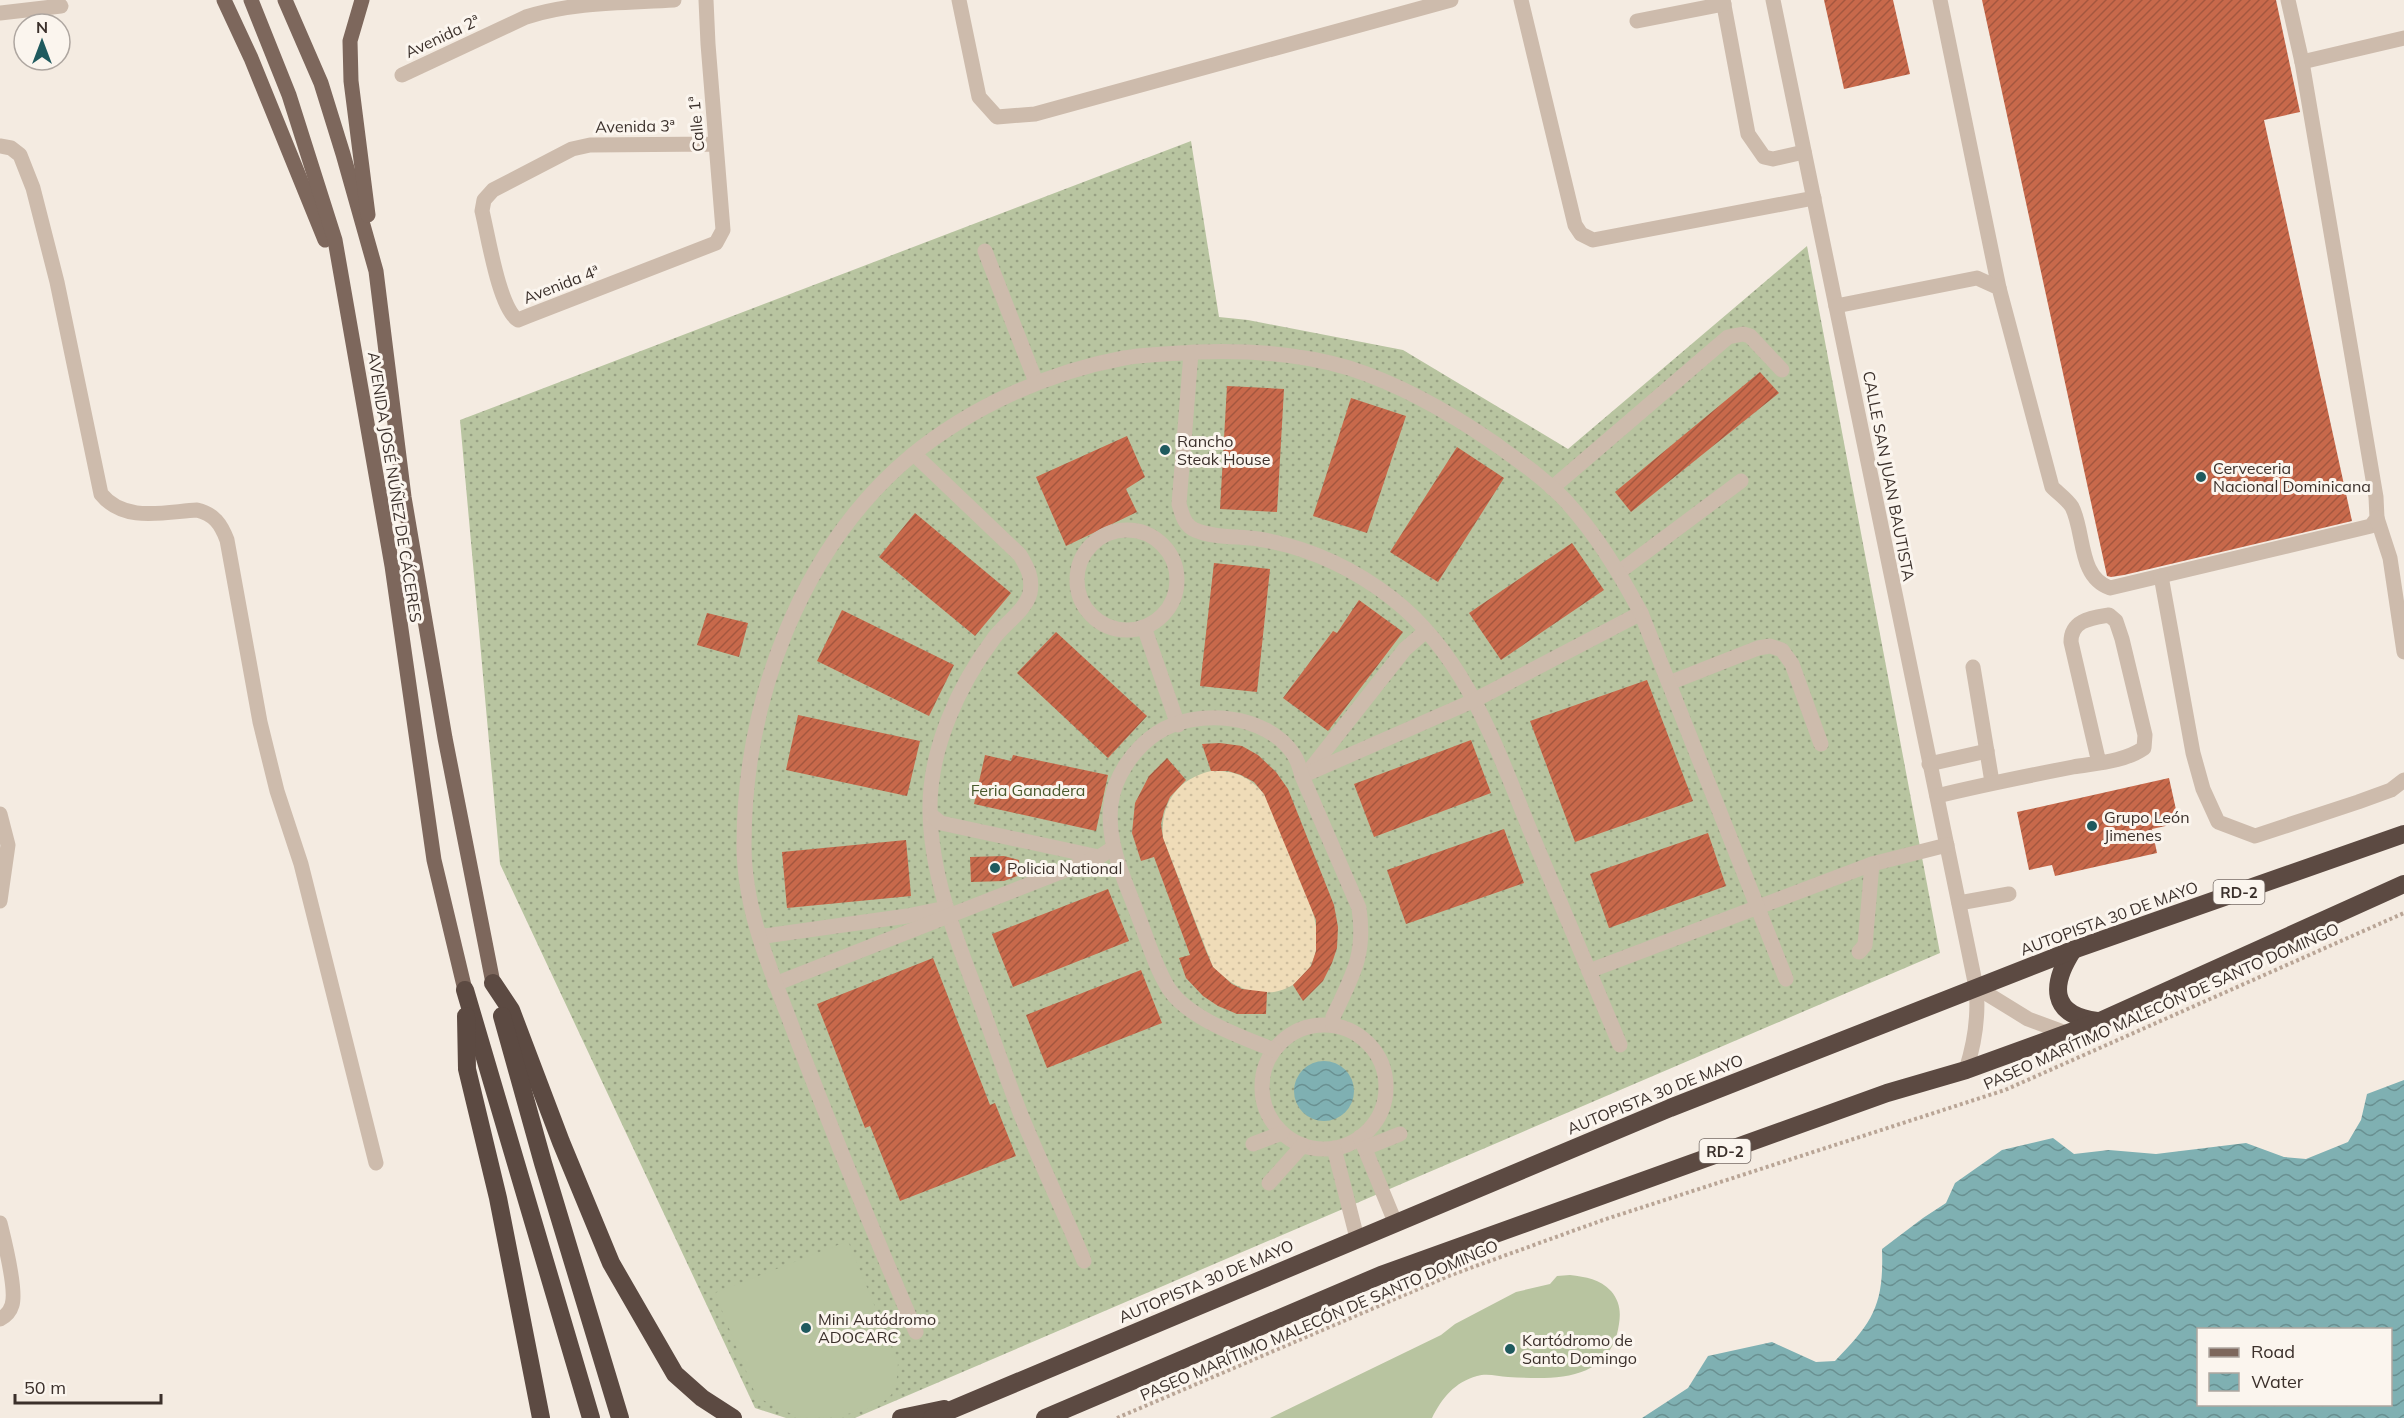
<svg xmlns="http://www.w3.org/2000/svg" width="2404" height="1418" font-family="Mulish,sans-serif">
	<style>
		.grass { fill: url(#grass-dots) }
		.sand { fill: url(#sand-dots) }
		.garden { fill: #b8c4a0 }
		.water { fill: url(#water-waves); fill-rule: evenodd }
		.building { fill: url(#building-hatch) }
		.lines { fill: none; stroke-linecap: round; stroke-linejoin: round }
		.path { stroke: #b9a596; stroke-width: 4; stroke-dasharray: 3 3; stroke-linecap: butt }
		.minor { stroke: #cdbbac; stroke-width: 15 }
		.major { stroke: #7d675c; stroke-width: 15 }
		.highway { stroke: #5c4a42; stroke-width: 18 }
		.poi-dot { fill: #1f5a5e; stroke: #fbf5ee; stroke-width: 2 }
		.labels { text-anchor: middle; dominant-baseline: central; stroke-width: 6; stroke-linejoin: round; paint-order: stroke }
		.shield { fill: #fbf5ee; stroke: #756b66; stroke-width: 1.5 }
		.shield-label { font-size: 15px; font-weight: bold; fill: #3b302b }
		.street-label { font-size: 16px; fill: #3b302b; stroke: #fbf5ee }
		.poi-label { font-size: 16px; fill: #3b302b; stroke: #fbf5ee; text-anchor: start }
		.park-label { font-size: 16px; fill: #4a5a2e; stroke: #fbf5ee }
	</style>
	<defs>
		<pattern id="grass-dots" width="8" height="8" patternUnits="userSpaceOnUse" patternTransform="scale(1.5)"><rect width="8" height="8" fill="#b8c4a0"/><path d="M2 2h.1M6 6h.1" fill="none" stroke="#97a083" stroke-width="1.8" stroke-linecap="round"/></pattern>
		<pattern id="sand-dots" width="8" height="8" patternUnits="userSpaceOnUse" patternTransform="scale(1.5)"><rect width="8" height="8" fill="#efdcb8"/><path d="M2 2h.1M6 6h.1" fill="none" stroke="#cebd9e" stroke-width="1.8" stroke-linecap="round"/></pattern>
		<pattern id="water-waves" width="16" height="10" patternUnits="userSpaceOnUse" patternTransform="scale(1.5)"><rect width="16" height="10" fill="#7fb0b2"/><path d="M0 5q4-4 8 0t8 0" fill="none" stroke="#699091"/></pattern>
		<pattern id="building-hatch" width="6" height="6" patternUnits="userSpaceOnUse" patternTransform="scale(1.5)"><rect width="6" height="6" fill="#c8694b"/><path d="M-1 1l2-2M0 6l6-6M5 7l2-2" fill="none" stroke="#a4573f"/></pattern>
	</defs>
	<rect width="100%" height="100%" fill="#f4ebe1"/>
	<!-- grass -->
	<path class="grass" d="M1191,141L1219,317L1248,320L1403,350L1568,449L1807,246L1940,953L855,1418H786L755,1408L500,864L460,420Z"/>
	<!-- sand -->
	<path class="sand" d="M1211,771C1234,770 1249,776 1264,794C1276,815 1284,839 1293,862C1307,897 1332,939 1305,974C1297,984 1286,990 1274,992C1249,995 1229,984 1213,967L1163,838C1160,804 1177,779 1211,771Z"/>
	<!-- garden -->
	<g class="garden">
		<path d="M848,1241L898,1363C897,1374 898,1385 891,1395C879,1412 828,1418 808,1418C789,1415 772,1405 756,1396L715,1293Z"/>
		<path d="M1570,1275C1586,1277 1600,1279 1611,1291C1622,1304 1621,1317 1617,1334C1603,1383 1549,1379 1508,1377C1498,1376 1486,1373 1477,1376C1455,1382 1442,1398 1432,1418H1270L1441,1335L1455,1324L1516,1292L1550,1284L1557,1276Z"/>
	</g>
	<!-- water -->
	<g class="water">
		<circle cx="1324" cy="1091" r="30"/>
		<path d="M2404,1080V1418H1642L1688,1388L1708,1356L1772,1342L1816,1362L1835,1361C1873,1322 1884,1305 1882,1249L1923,1218L1946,1203L1955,1183L2002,1150L2053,1138L2074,1154L2109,1150L2156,1154L2246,1143L2284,1157L2306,1159L2348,1142L2361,1120L2367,1094ZM2198,1330H2390V1404H2198Z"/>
	</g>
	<!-- building -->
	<g class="building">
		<path d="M1824,0H1893L1910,74L1844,89Z"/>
		<path d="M1982,0H2276L2300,112L2264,120L2352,521L2124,575L2111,577L2107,576Z"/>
		<path d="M1760,372L1779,393L1631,512L1615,492Z"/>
		<path d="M1227,386L1284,389L1277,512L1220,509Z"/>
		<path d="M1351,398L1406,416L1367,533L1313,516Z"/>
		<path d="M1127,436L1145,477L1126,489L1137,512L1066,546L1036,477Z"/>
		<path d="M1457,447L1504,478L1438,582L1390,552Z"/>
		<path d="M915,513L1011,593L975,636L879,557Z"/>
		<path d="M1572,543L1604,590L1501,660L1469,613Z"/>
		<path d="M1214,563L1270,569L1257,692L1200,686Z"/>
		<path d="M1359,600L1403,632L1328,731L1283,698L1333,631L1337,633Z"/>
		<path d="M842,610L954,665L929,716L817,661Z"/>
		<path d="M707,613L748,623L739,657L697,645Z"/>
		<path d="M1056,632L1147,716L1108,758L1017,673Z"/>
		<path d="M1647,680L1693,801L1575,842L1530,721Z"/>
		<path d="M798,715L920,741L907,796L786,770Z"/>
		<path d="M1471,740L1491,793L1374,837L1354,784Z"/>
		<path d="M1220,743L1242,746L1258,755L1276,772L1288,789L1334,905L1338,927L1337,948L1332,963L1323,981L1303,1001L1293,985L1311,966L1316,951V920L1264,794L1254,782L1241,775L1228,771H1211L1202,744Z"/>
		<path d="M985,755L1011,761L1013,755L1108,775L1096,831L974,804Z"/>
		<path d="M1167,758L1186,780L1170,797L1164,811L1161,824L1163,838L1206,951L1213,967L1232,984L1242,989L1267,992L1266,1014H1237L1218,1006L1203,996L1186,978L1179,958L1190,955L1154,857L1141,861L1132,833L1135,803L1149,776Z"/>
		<path d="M2169,778L2179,823L2152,829L2157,853L2055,876L2052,865L2029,870L2017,812Z"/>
		<path d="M1504,829L1524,883L1406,924L1387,870Z"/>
		<path d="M1708,833L1726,886L1609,928L1590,874Z"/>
		<path d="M906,840L911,896L787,908L782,852Z"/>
		<path d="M1004,856L1019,860L1020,875L1004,881L971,882L970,857Z"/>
		<path d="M1108,889L1129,941L1013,987L992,934Z"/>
		<path d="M933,958L990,1105L995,1103L1016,1156L900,1201L870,1126L865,1128L817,1004Z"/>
		<path d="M1141,970L1162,1023L1047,1068L1026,1015Z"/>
	</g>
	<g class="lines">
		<!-- path -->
		<path class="path" d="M1117,1418L1451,1275L1603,1220L2005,1090L2404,913"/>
		<!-- minor -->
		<g class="minor">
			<path d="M706,0L708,44L723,230L716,243L528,316L518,320C499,308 488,235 482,211L484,200L493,190L572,149L590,145L716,144"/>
			<path d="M959,0L979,97L997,117L1035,114L1451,0"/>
			<path d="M1521,0L1575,225L1581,234L1593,240L1814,198"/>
			<path d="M1723,0L1748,134L1764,157L1773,159L1804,152"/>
			<path d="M1773,0L1976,987C1979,1016 1975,1042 1966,1070"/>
			<path d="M1940,0L1999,288"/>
			<path d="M0,13L61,6"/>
			<path d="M1637,21L1724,4"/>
			<path d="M2302,62L2404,38"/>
			<path d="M402,75L526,17C573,2 624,3 674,0"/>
			<path d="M0,146L11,148L20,155L33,188L57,282L101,494C124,523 164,512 197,510C214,514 221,524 227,540L260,722L277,791L301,864L376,1163"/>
			<path d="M985,251L1036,382"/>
			<path d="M1836,306L1977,278L1999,288L2052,487C2058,493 2068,500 2072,507C2085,533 2078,577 2110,588L2371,526L2377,518L2376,497L2302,62L2288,0"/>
			<path d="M1191,353L1179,504C1182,514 1184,525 1195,530C1214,538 1238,536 1258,539C1308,547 1353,568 1393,599C1468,658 1497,750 1532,835C1562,905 1591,975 1620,1045"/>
			<path d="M914,454L1020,555C1027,567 1033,577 1030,593C1026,610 1004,624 994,638C958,686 929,750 930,811C931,877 956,938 979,999C993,1038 1006,1077 1021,1115C1041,1164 1064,1212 1084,1261"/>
			<path d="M1552,488L1728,337L1743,334L1750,336L1782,370"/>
			<path d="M2377,518L2390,558L2404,652"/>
			<circle cx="1127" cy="580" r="50"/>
			<path d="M1619,572L1741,481"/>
			<path d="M2161,576L2193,753L2203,789L2218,822L2255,836L2358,802L2391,790L2404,780"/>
			<path d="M1144,627L1178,725"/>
			<path d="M1973,667L1992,782"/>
			<path d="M1669,683L1758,648L1770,646L1782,650L1792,664L1821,744"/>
			<path d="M1929,764L1987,751"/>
			<path d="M1309,771L1405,649L1426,631"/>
			<path d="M1302,776L1475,700L1641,613"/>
			<path d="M1937,796C1982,785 2027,776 2073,767C2096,763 2124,762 2144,748L2145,735L2122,639L2116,621L2109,615C2091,618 2071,620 2071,642L2099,763"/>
			<path d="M0,814L8,845L0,901"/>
			<path d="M931,815L941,823L1099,857"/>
			<path d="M1872,864L1947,845"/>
			<path d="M1959,903L2009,894"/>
			<path d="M759,934L765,936L907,916L946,908"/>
			<path d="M1589,971L1872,864L1865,945L1859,952"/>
			<path d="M775,984L1099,857L1113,848"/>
			<path d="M1976,987L2028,1019L2066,1033"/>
			<circle cx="1324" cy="1087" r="62"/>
			<path d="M1274,1050C1242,1037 1189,1019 1169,989C1155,967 1147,938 1137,913C1124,878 1106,842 1111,804C1114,777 1134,748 1157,733C1196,708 1267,713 1294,755C1298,761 1300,769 1302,776L1359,908C1366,956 1352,976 1333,1017V1025"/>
			<path d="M1360,1137L1395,1222"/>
			<path d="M1253,1144L1282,1133"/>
			<path d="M1334,1148L1357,1238"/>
			<path d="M1365,1148L1400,1134"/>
			<path d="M1269,1183L1303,1145"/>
			<path d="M0,1223C4,1239 17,1290 12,1305C10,1312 6,1316 0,1319"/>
			<path d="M916,1332C874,1234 834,1136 796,1037C773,975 744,913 744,845C744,702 800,549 911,456C971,407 1048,372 1124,358C1148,354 1172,354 1196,352C1248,350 1300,353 1349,368C1402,385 1449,412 1494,443C1519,461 1543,477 1565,500C1596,534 1619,572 1641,613L1786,979"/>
		</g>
		<!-- major -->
		<g class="major">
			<path d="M224,0L251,58L325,240"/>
			<path d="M251,0L289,95L335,240L392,566L434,860L465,990"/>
			<path d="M285,0L321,83L343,154L376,271L404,497L445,738L493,983"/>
			<path d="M362,0L350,41L351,81L368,215"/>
		</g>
		<!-- highway -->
		<g class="highway">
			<path d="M2073,950C2051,984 2049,1015 2097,1021"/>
			<path d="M493,983L511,1010L561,1142L611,1263L675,1374L702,1398L733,1418"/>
			<path d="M465,990L591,1418"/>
			<path d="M466,1016L467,1069L498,1198L541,1418"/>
			<path d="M502,1016L543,1163L620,1418"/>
			<path d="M901,1418L944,1409"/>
			<path d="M932,1418L1670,1108L2073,950L2404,834"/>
			<path d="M1045,1418L1381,1275L1887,1093L1966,1070L2098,1022L2404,884"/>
		</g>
	</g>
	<!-- markers -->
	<g class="poi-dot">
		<circle cx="1165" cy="450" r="6"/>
		<circle cx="2201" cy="477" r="6"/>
		<circle cx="2092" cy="826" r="6"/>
		<circle cx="995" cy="868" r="6"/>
		<circle cx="806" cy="1328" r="6"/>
		<circle cx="1510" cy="1349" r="6"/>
	</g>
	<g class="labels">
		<!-- shield labels -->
		<g class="shield">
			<rect x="2213.5" y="880" width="51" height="24" rx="4.5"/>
			<rect x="1699.5" y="1139" width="51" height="24" rx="4.5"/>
		</g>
		<g class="shield-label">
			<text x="2239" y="892">RD-2</text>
			<text x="1725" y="1151">RD-2</text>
		</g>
		<!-- street labels -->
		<g class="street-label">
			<text transform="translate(442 36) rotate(-25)">Avenida 2ª</text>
			<text transform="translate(696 124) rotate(-95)">Calle 1ª</text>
			<text transform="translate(635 126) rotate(-1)">Avenida 3ª</text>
			<text transform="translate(561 284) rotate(-21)">Avenida 4ª</text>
			<text transform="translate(1889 476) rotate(79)">CALLE SAN JUAN BAUTISTA</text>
			<text transform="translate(395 487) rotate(81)">AVENIDA JOSÉ NÚÑEZ DE CÁCERES</text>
			<text transform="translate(2109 918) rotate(-20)">AUTOPISTA 30 DE MAYO</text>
			<text transform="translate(2161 1006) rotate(-24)">PASEO MARÍTIMO MALECÓN DE SANTO DOMINGO</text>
			<text transform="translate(1655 1094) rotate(-22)">AUTOPISTA 30 DE MAYO</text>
			<text transform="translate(1206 1281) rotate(-23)">AUTOPISTA 30 DE MAYO</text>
			<text transform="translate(1319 1320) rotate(-23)">PASEO MARÍTIMO MALECÓN DE SANTO DOMINGO</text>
		</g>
		<!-- poi labels -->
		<g class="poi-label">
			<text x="1177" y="441">Rancho<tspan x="1177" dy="18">Steak House</tspan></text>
			<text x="2213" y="468">Cerveceria<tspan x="2213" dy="18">Nacional Dominicana</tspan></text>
			<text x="2104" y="817">Grupo León<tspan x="2104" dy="18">Jimenes</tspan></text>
			<text x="1007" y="868">Policia National</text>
			<text x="818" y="1319">Mini Autódromo<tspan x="818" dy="18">ADOCARC</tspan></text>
			<text x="1522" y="1340">Kartódromo de<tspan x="1522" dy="18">Santo Domingo</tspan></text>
		</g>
		<!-- park labels -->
		<g class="park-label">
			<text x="1028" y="790">Feria Ganadera</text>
		</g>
	</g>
	<!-- legend -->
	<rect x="2197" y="1328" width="195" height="78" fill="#fbf5ee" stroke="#aea6a0" stroke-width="1.5"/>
	<rect x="2209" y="1348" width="30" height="9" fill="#7d675c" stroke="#aea6a0" stroke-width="1.5"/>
	<text x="2251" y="1358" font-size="18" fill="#3b302b">Road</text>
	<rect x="2209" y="1373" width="30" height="18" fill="url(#water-waves)" stroke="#aea6a0" stroke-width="1.5"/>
	<text x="2251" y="1388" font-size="18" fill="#3b302b">Water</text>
	<!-- north arrow -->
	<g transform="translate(42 42)"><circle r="28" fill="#fbf5ee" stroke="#aea6a0" stroke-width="1.5"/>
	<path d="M0-4.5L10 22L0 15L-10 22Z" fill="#1f5a5e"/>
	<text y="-9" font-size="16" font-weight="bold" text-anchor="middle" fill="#3b302b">N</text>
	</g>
	<!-- scale -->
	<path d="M15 1394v9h146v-9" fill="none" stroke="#3b302b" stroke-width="3"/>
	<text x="24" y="1394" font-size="18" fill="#3b302b" stroke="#fbf5ee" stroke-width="4.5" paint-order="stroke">50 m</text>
</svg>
